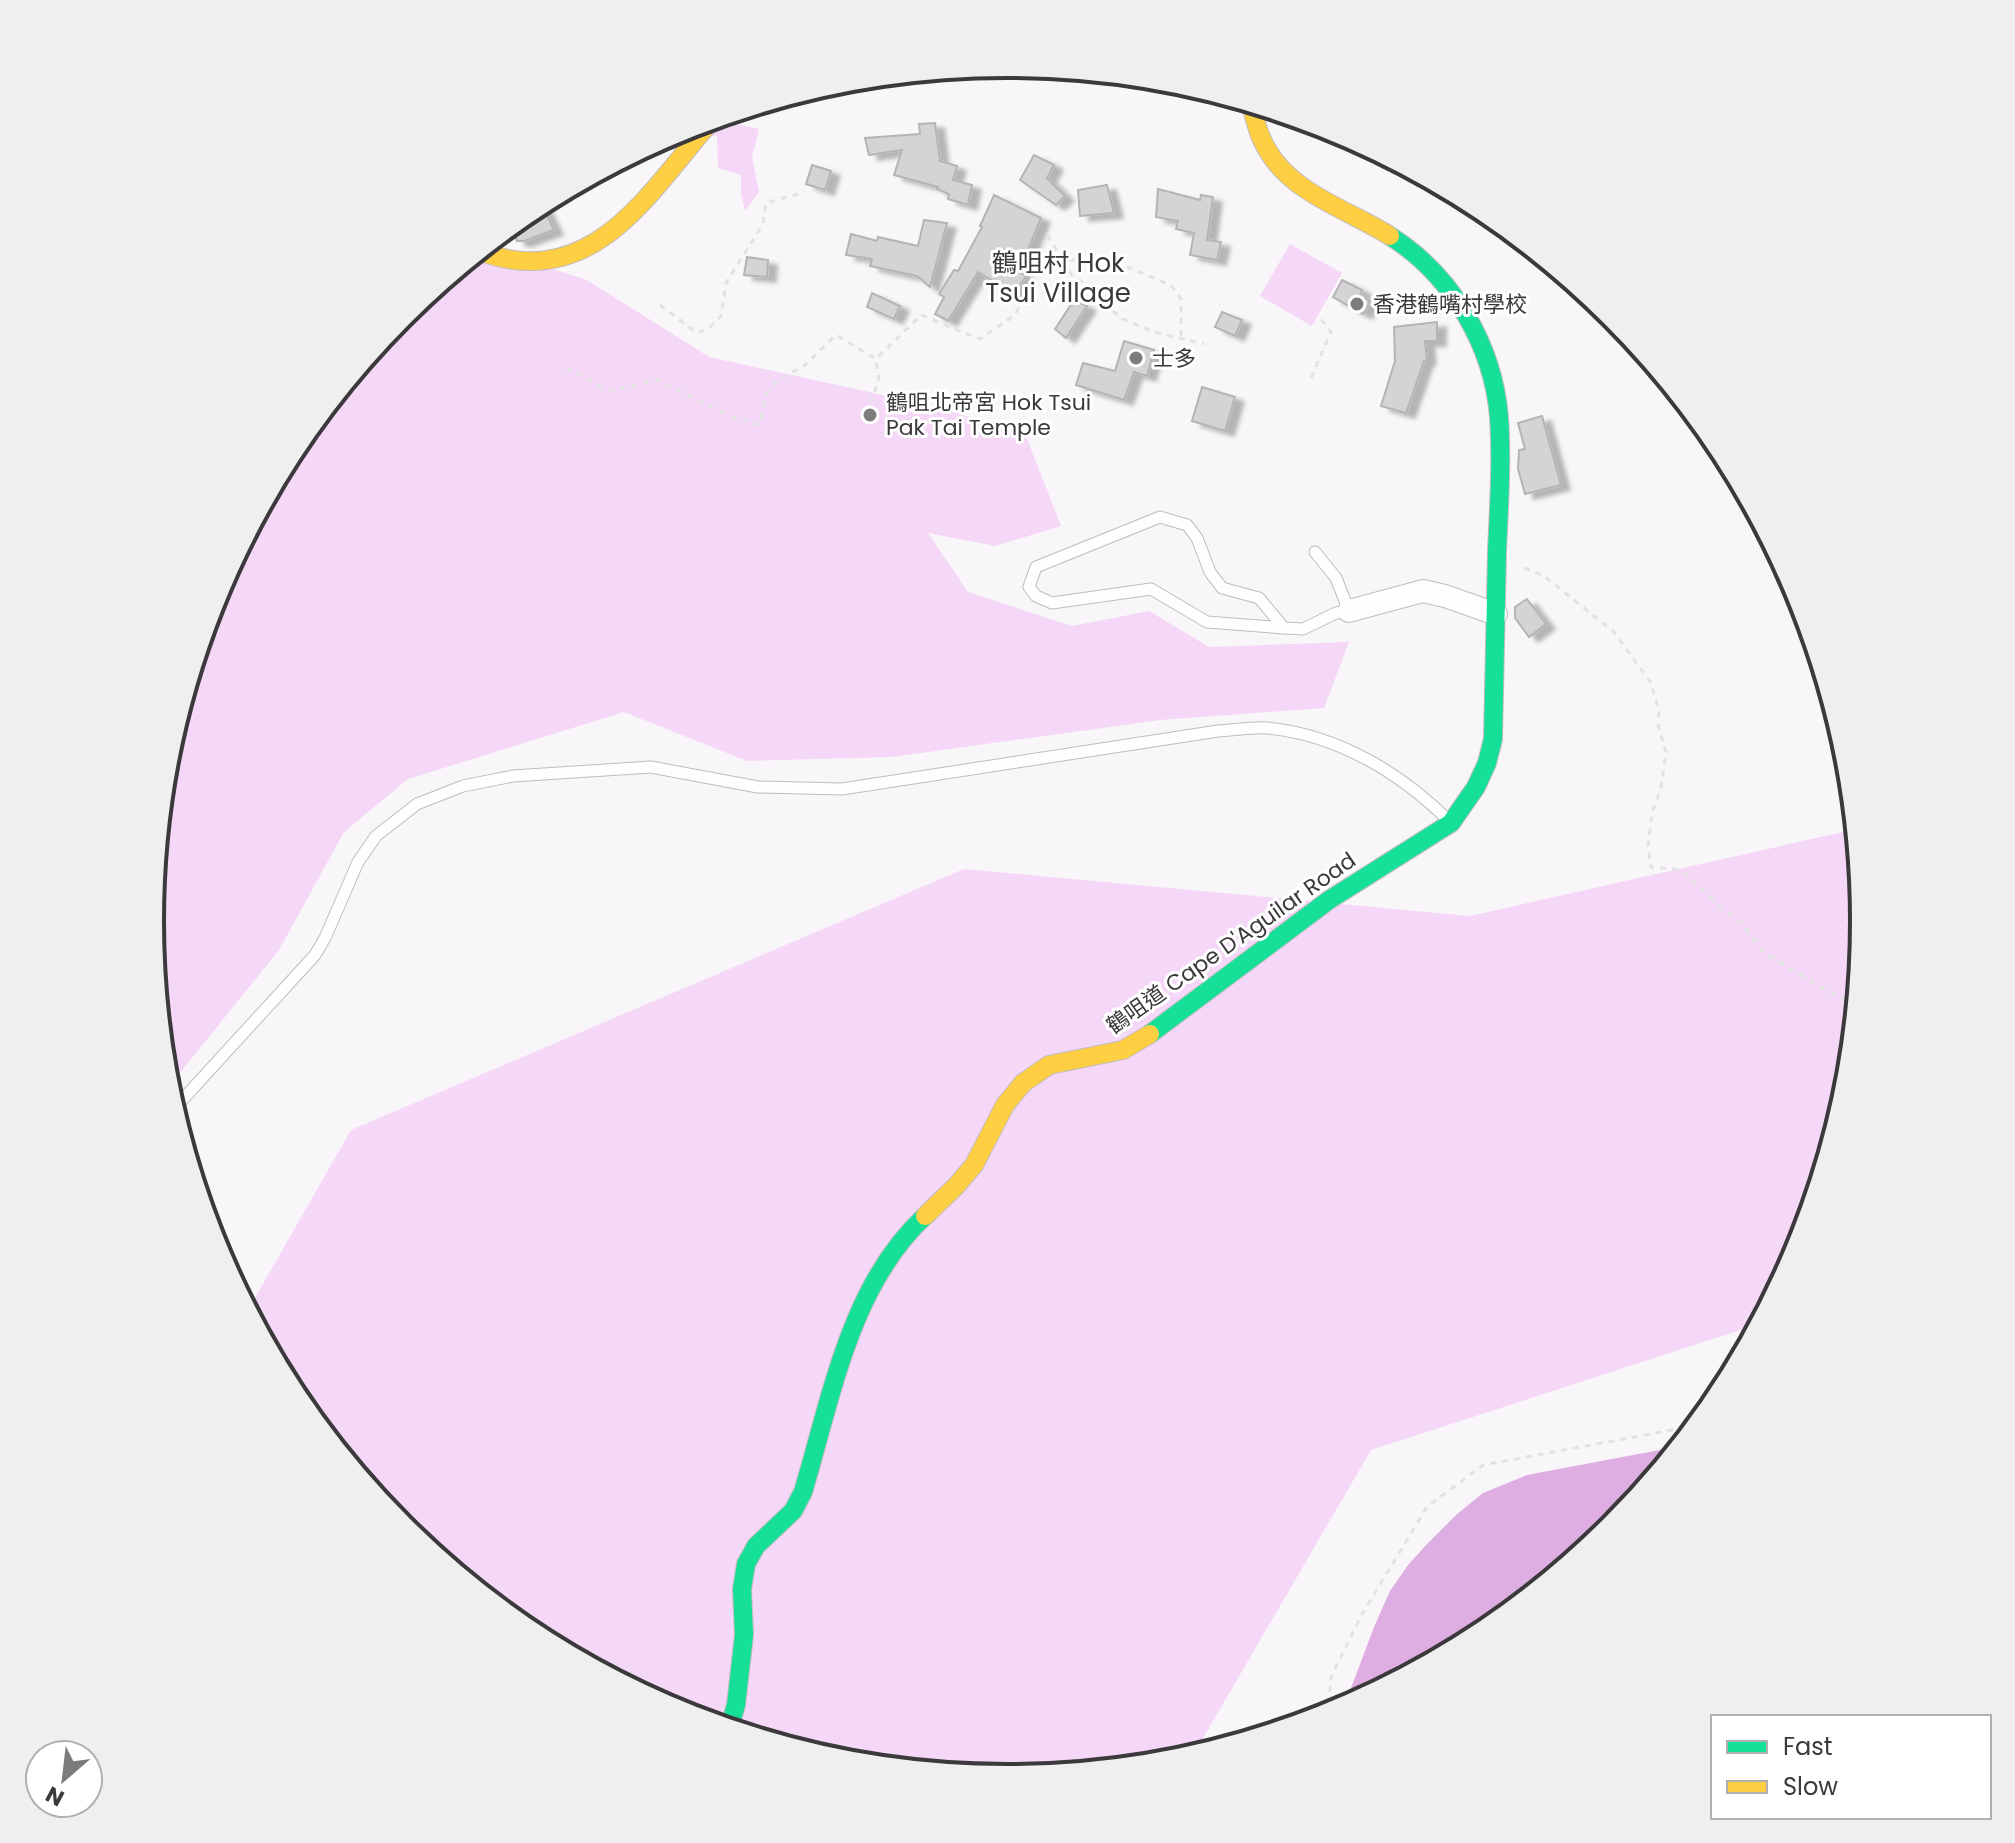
<svg xmlns="http://www.w3.org/2000/svg" width="2015" height="1843" font-family="Poppins,'Noto Sans TC',sans-serif">
	<style>
		.green { fill: #f5d7f7 }
		.water { fill: #deade2 }
		.building { fill: #d5d3d5; stroke: #b6b3b6; stroke-width: 2; filter: url(#shadow) }
		.lines { fill: none; stroke-linecap: round; stroke-linejoin: round }
		.lane-casing { stroke: #bfbcbf; stroke-width: 13 }
		.street-casing { stroke: #bfbcbf; stroke-width: 24 }
		.fast-casing { stroke: #bfbcbf; stroke-width: 20 }
		.slow-casing { stroke: #bfbcbf; stroke-width: 20 }
		.path { stroke: #e2e2e2; stroke-width: 3; stroke-dasharray: 6 6; stroke-linecap: butt }
		.lane { stroke: #fefefe; stroke-width: 11 }
		.street { stroke: #fefefe; stroke-width: 22 }
		.fast { stroke: #16e098; stroke-width: 18 }
		.slow { stroke: #ffcf43; stroke-width: 18 }
		.poi-dot { fill: #7e7b7e; stroke: #fff; stroke-width: 3 }
		.labels { text-anchor: middle; dominant-baseline: central; stroke-width: 6; stroke-linejoin: round; paint-order: stroke }
		.poi-label { font-size: 22px; fill: #3b393b; stroke: #fff; text-anchor: start }
		.street-label { font-size: 22px; fill: #3b393b; stroke: #fff }
		.quarter-label { font-size: 26px; fill: #3b393b; stroke: #fff }
		.rim { fill: none; stroke: #3b393b; stroke-width: 4 }
	</style>
	<defs>
		<filter id="shadow"><feDropShadow dx="9" dy="5" stdDeviation="2" flood-color="#0004"/></filter>
	</defs>
	<rect width="100%" height="100%" fill="#f9f6f9"/>
	<!-- green -->
	<g class="green">
		<path d="M723,116L733,123L759,129L752,157L759,192L745,211L741,194V175L718,168L717,135L690,143L671,134Z"/>
		<path d="M1290,244L1342,273L1312,326L1260,296Z"/>
		<path d="M484,247L587,280L709,357L942,408L1026,436L1061,526L995,546L928,533L968,592L1072,626L1149,611L1209,647L1349,642L1324,708L1160,720L892,757L747,761L624,712L408,779L344,832L279,950L167,1089L150,921L167,754L215,593L295,445L401,315Z"/>
		<path d="M1856,829L1865,922L1848,1089L1800,1250L1764,1317L1756,1325L1371,1450L1192,1757L1174,1763L1007,1779L840,1762L679,1714L531,1634L401,1528L294,1398L248,1310L351,1130L964,869L1470,916Z"/>
	</g>
	<!-- water -->
	<path class="water" d="M1681,1446L1614,1528L1484,1635L1348,1707L1351,1688L1374,1627L1390,1591L1408,1565L1427,1544L1456,1515L1483,1493L1527,1475Z"/>
	<!-- building -->
	<g class="building">
		<path d="M935,123L940,161L957,166L953,180L972,185L968,205L948,199L949,194L937,189L938,187L894,175L902,150L869,155L865,138L920,134L919,124Z"/>
		<path d="M1034,155L1054,165L1047,178L1065,196L1056,205L1020,180Z"/>
		<path d="M812,165L831,171L825,190L806,184Z"/>
		<path d="M1107,185L1114,213L1080,216L1078,190Z"/>
		<path d="M1158,189L1200,200L1201,195L1213,197L1207,240L1221,242L1217,260L1190,255L1194,233L1176,229L1178,221L1156,217Z"/>
		<path d="M994,195L1041,218L1019,272L1026,276L1014,294L978,272L948,321L935,314L944,297L939,294L954,270L958,271L982,227L980,226Z"/>
		<path d="M543,207L554,230L524,241H517L511,225L520,218Z"/>
		<path d="M924,220L947,223L930,287L917,276L870,266L872,259L846,255L851,234L877,241L878,237L918,246Z"/>
		<path d="M747,257L768,260L767,277L744,275Z"/>
		<path d="M1342,280L1362,290L1360,295L1370,301L1363,314L1333,297Z"/>
		<path d="M872,293L900,306L894,319L867,307Z"/>
		<path d="M1074,300L1087,306L1066,338L1055,329Z"/>
		<path d="M1222,312L1242,320L1235,336L1215,327Z"/>
		<path d="M1437,322V341H1425L1427,360L1424,361L1406,413L1381,406L1395,361L1394,327Z"/>
		<path d="M1124,341L1154,350L1147,376L1134,372L1124,400L1076,385L1083,363L1115,371Z"/>
		<path d="M1202,387L1235,397L1225,431L1192,421Z"/>
		<path d="M1542,416L1561,485L1525,494L1518,469L1519,450L1525,449L1518,423Z"/>
		<path d="M1527,599L1546,624L1529,637L1515,618V607Z"/>
	</g>
	<g class="lines">
		<defs>
			<g id="lane">
				<path d="M1284,628L1259,598L1222,588L1210,572L1197,538L1187,525L1160,517L1036,567L1029,587L1036,596L1052,603L1151,589L1207,622L1284,628L1303,629L1336,613L1349,611L1336,578L1315,552"/>
				<path d="M173,1110L315,955L325,938L358,862L376,836L417,804L463,786L513,776L651,767L758,787L842,789L1218,731C1235,730 1252,727 1268,728C1338,735 1401,773 1450,822"/>
			</g>
			<path id="street" d="M1349,611L1423,591L1445,596L1496,614"/>
			<g id="fast">
				<path d="M1150,1034L1329,900L1451,823L1476,787L1487,763L1493,739C1494,676 1496,613 1497,551C1499,506 1502,461 1499,417C1493,345 1452,275 1390,236"/>
				<path d="M729,1729L736,1705L744,1635L742,1589L746,1564L756,1546L793,1511L803,1492C831,1399 850,1285 925,1216"/>
			</g>
			<g id="slow">
				<path d="M1251,104C1255,120 1259,137 1268,151C1293,194 1351,211 1390,236"/>
				<path d="M479,251C594,294 649,191 713,119"/>
				<path d="M925,1216L956,1186L974,1165L1005,1105L1023,1083L1049,1065L1123,1050L1150,1034"/>
			</g>
		</defs>
		<!-- lane casing -->
		<use href="#lane" class="lane-casing"/>
		<!-- street casing -->
		<use href="#street" class="street-casing"/>
		<!-- fast casing -->
		<use href="#fast" class="fast-casing"/>
		<!-- slow casing -->
		<use href="#slow" class="slow-casing"/>
		<!-- path -->
		<g class="path">
			<path d="M1063,261L1073,277L1090,286L1103,303L1123,319L1154,332L1204,344"/>
			<path d="M660,305L697,333L710,327L721,316L726,283L763,224L766,203L805,192"/>
			<path d="M566,368L609,391L657,380L730,416L759,425L767,393L778,380L804,366L836,335L876,359L921,315L980,339L1015,315L1029,287L1047,235L1063,261L1105,258L1171,285L1181,299V339"/>
			<path d="M1311,378L1331,332L1318,315"/>
			<path d="M870,403L879,381L876,359"/>
			<path d="M1524,568L1544,576L1614,632L1651,683L1659,712L1658,725L1666,752L1661,788L1652,813L1648,846L1651,867L1681,870L1726,912L1742,924L1763,952L1856,1008"/>
			<path d="M1328,1716L1331,1677L1362,1614L1427,1507L1483,1465L1699,1425"/>
		</g>
		<!-- lane -->
		<use href="#lane" class="lane"/>
		<!-- street -->
		<use href="#street" class="street"/>
		<!-- fast -->
		<use href="#fast" class="fast"/>
		<!-- slow -->
		<use href="#slow" class="slow"/>
	</g>
	<!-- markers -->
	<g class="poi-dot">
		<circle cx="1357" cy="304" r="8"/>
		<circle cx="1136" cy="358" r="8"/>
		<circle cx="870" cy="415" r="8"/>
	</g>
	<g class="labels">
		<!-- poi labels -->
		<g class="poi-label">
			<text x="1373" y="304">香港鶴嘴村學校</text>
			<text x="1152" y="358">士多</text>
			<text x="886" y="402">鶴咀北帝宮 Hok Tsui<tspan x="886" dy="25">Pak Tai Temple</tspan></text>
		</g>
		<!-- street labels -->
		<g class="street-label">
			<text transform="translate(1231 943) rotate(-35)">鶴咀道 Cape D'Aguilar Road</text>
		</g>
		<!-- quarter labels -->
		<g class="quarter-label">
			<text x="1058" y="263">鶴咀村 Hok<tspan x="1058" dy="30">Tsui Village</tspan></text>
		</g>
	</g>
	<!-- crop -->
	<path d="M0 0H2015V1843H0ZM164 921a843 843 0 1 1 1686 0a843 843 0 1 1-1686 0Z" fill="#efefef" fill-rule="evenodd"/>
	<path class="rim" d="M164 921a843 843 0 1 1 1686 0a843 843 0 1 1-1686 0Z"/>
	<!-- legend -->
	<rect x="1711" y="1715" width="280" height="104" fill="#ffffff" stroke="#b1b0b1" stroke-width="2"/>
	<rect x="1727" y="1741" width="40" height="12" fill="#16e098" stroke="#b1b0b1" stroke-width="2"/>
	<text x="1783" y="1755" font-size="24" fill="#3b393b">Fast</text>
	<rect x="1727" y="1781" width="40" height="12" fill="#ffcf43" stroke="#b1b0b1" stroke-width="2"/>
	<text x="1783" y="1795" font-size="24" fill="#3b393b">Slow</text>
	<!-- north arrow -->
	<g transform="translate(64 1779) rotate(208)"><circle r="38" fill="#ffffff" stroke="#b1b0b1" stroke-width="2"/>
	<path d="M0-6L14 30L0 20L-14 30Z" fill="#7e7b7e"/>
	<text y="-12" font-size="22" font-weight="bold" text-anchor="middle" fill="#3b393b">N</text>
	</g>
</svg>
